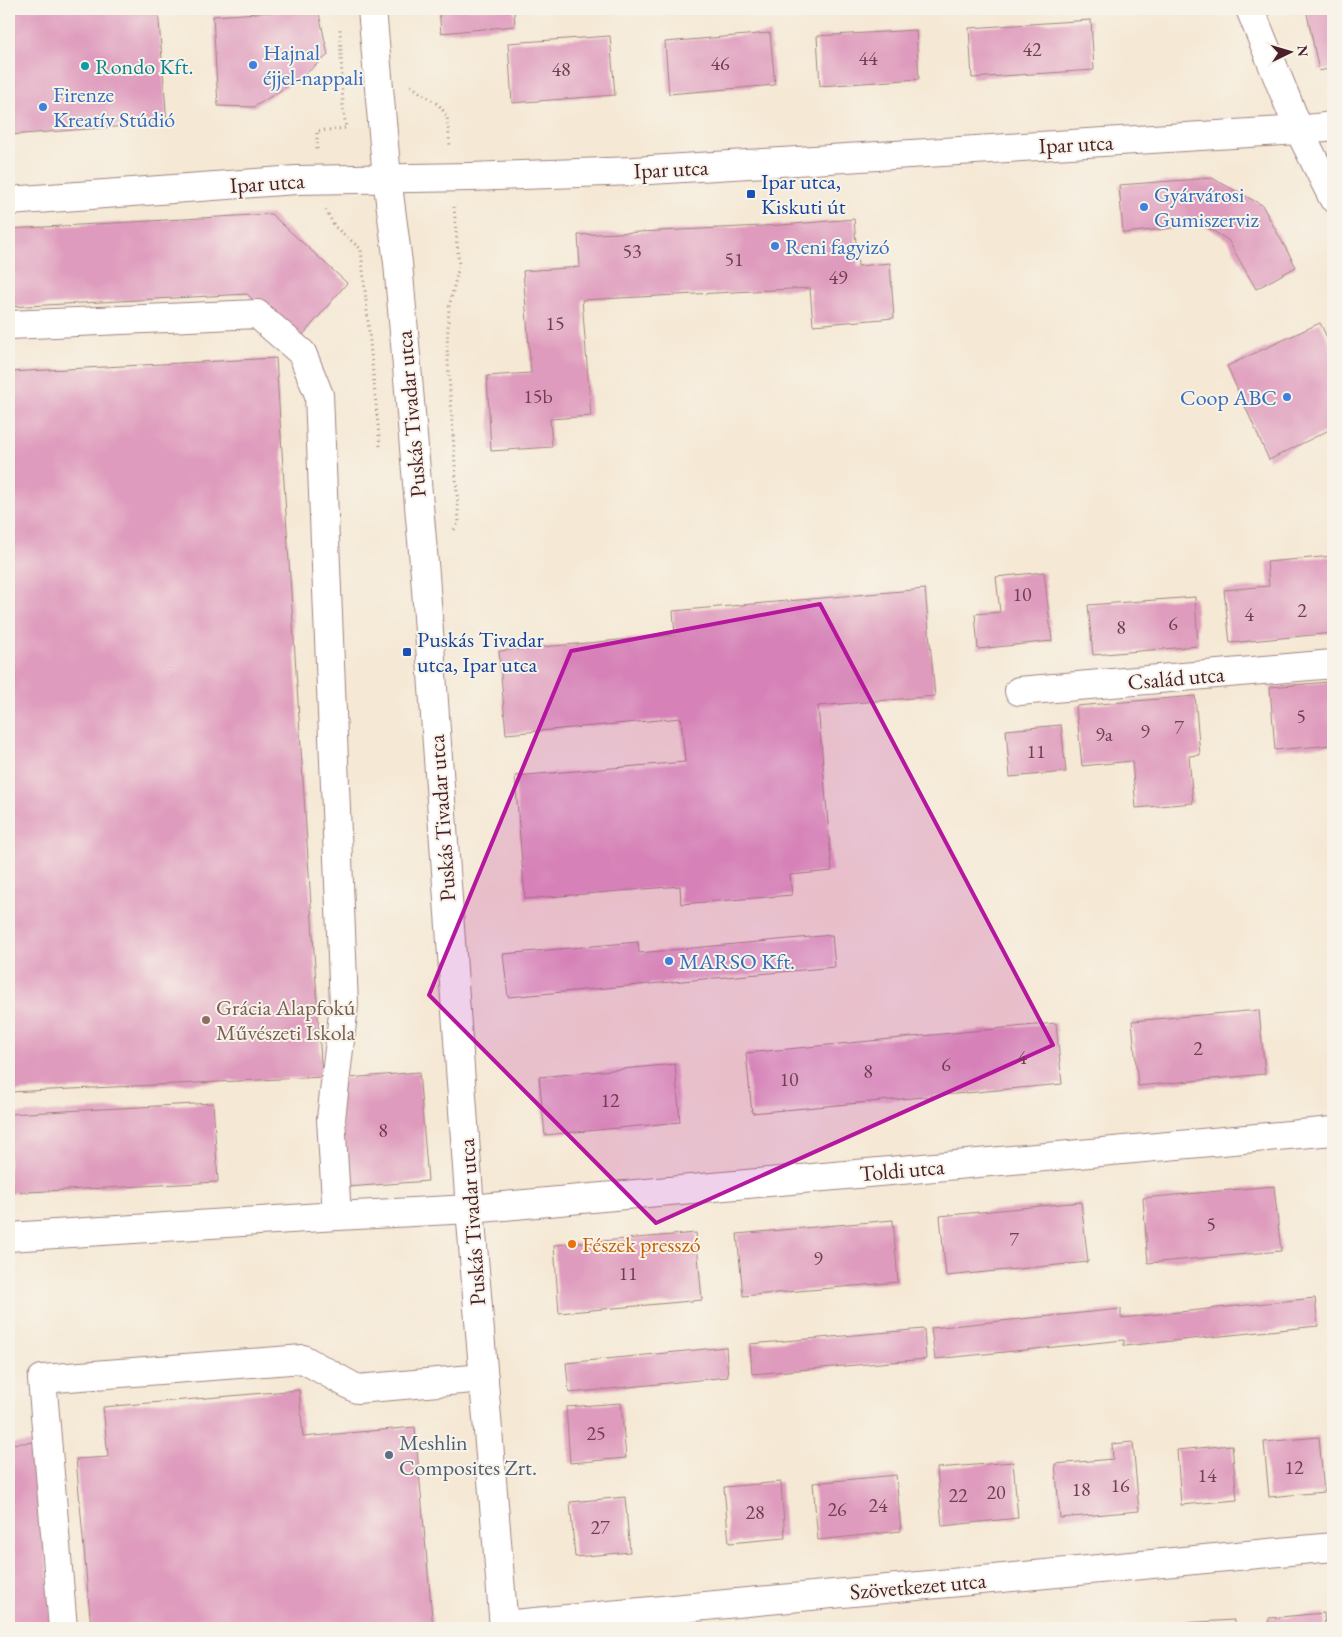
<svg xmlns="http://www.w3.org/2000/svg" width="1342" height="1637" font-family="'EB Garamond',serif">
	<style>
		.building { fill: #df9bbd }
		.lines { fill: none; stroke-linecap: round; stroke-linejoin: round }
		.minor-casing { stroke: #a08480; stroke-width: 30 }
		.path { stroke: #a08480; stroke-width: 3; stroke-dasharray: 1 4; stroke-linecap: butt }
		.minor { stroke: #fff; stroke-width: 28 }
		.marked { fill: #b5179e; fill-opacity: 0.2; stroke: #b5179e; stroke-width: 4; stroke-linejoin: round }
		.shop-dot { fill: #3f7fe0; stroke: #f7f3e8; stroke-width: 2 }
		.culture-dot { fill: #0f9aa8; stroke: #f7f3e8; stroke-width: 2 }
		.transit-dot { fill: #1a4fb4; stroke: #f7f3e8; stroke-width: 2 }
		.education-dot { fill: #8d6e63; stroke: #f7f3e8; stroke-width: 2 }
		.food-dot { fill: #e8710a; stroke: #f7f3e8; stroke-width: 2 }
		.service-dot { fill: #5c6f8a; stroke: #f7f3e8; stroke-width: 2 }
		.labels { text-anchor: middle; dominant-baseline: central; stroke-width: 4; stroke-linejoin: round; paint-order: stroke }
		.number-label { font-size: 20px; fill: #6f3e50 }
		.shop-label { font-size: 22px; fill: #366cbe; stroke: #f7f3e8; text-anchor: start }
		.culture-label { font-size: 22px; fill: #0d838f; stroke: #f7f3e8; text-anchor: start }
		.street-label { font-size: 22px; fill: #4a1f2b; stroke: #f7f3e8 }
		.transit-label { font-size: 22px; fill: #164399; stroke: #f7f3e8; text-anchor: start }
		.education-label { font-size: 22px; fill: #785e54; stroke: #f7f3e8; text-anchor: start }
		.food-label { font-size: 22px; fill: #c56008; stroke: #f7f3e8; text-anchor: start }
		.service-label { font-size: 22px; fill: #4e5e75; stroke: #f7f3e8; text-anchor: start }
	</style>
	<rect width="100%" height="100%" fill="#f7f3e8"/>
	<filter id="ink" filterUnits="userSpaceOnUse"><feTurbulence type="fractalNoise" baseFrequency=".02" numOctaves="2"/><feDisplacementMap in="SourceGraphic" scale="10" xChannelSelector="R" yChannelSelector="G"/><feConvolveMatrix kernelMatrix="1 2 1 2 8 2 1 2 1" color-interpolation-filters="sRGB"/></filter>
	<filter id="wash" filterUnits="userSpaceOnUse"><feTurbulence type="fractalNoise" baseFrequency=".0096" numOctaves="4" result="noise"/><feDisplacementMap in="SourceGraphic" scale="20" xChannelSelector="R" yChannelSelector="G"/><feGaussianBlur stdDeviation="1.12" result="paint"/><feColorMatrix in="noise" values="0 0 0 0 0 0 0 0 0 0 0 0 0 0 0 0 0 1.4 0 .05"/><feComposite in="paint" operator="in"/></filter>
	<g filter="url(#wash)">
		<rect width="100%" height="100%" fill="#f5e8d4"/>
		<g id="blocks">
			<!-- building -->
			<g class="building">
				<path d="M9,9H158L167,123L9,135Z"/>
				<path d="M318,9L328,55L303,76L254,107L218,106L213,16Z"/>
				<path d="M439,9H514L515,26L441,33Z"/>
				<path d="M1306,9H1333V68L1319,71Z"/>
				<path d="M1091,20L1094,70L972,78L969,28Z"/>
				<path d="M916,30L919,79L820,86L817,36Z"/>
				<path d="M770,33L775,85L669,94L665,42Z"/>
				<path d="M610,36L615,95L512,103L508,43Z"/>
				<path d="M1212,178L1262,205L1296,267L1256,289L1228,240L1203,225L1123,233L1119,185Z"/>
				<path d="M271,214L347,283L297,342L247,294L9,307V229Z"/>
				<path d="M854,219L858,266L890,263L894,318L813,325L810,288L582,300L591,416L550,419L552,447L491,451L487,376L531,373L523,271L580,267L578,235L782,225Z"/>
				<path d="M1320,323L1333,350V428L1269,460L1227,366Z"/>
				<path d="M276,358L322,1077L9,1092V372Z"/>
				<path d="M1333,556V633L1230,643L1224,590L1269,586L1267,562Z"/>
				<path d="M1044,572L1052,641L978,649L975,614L1000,612L996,577Z"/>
				<path d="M925,589L935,696L818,706L832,871L790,875L792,895L681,904L680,886L525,899L515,776L685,762L681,718L506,734L499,651L675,635L673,611Z"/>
				<path d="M1195,597L1198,646L1093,655L1088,605Z"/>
				<path d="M1328,682H1333V745L1275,750L1270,687Z"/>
				<path d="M1195,696L1200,755L1189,756L1193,803L1136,808L1132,761L1082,766L1076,706Z"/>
				<path d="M1061,725L1066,772L1010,777L1006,730Z"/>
				<path d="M832,935L835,967L508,997L503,954L638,942L639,953Z"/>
				<path d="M1259,1010L1265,1074L1138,1086L1132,1021Z"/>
				<path d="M1056,1023L1062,1084L752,1113L746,1053Z"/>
				<path d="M675,1064L680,1122L545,1135L539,1077Z"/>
				<path d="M419,1072L428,1181L347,1187L338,1079Z"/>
				<path d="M213,1103L218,1182L9,1193V1114Z"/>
				<path d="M1274,1186L1281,1251L1148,1263L1143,1198Z"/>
				<path d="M1081,1202L1088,1262L946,1276L940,1216Z"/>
				<path d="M893,1220L898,1282L743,1296L737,1234Z"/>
				<path d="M696,1233L702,1300L559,1313L554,1245Z"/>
				<path d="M1315,1298L1318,1326L1124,1346V1340L935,1359L931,1328L1121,1309V1318Z"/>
				<path d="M924,1329L926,1359L752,1374L750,1344Z"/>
				<path d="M726,1347L728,1377L569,1393L566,1363Z"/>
				<path d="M299,1390L303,1437L415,1427L433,1628H91L76,1459L108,1457L103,1407Z"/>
				<path d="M621,1403L626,1458L570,1463L566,1407Z"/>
				<path d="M1319,1437L1324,1492L1269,1497L1264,1442Z"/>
				<path d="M37,1442L52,1628H9V1444Z"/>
				<path d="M1133,1442L1139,1511L1060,1518L1055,1464L1113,1459L1112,1444Z"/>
				<path d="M1232,1445L1237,1500L1181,1505L1177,1450Z"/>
				<path d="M1013,1462L1018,1518L942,1526L937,1468Z"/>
				<path d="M896,1475L901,1531L818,1540L813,1483Z"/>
				<path d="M781,1482L785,1538L729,1543L724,1487Z"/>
				<path d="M625,1497L630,1552L575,1557L570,1502Z"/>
				<path d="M1324,1613L1325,1628H1269V1618Z"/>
				<path d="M1234,1620V1628H1181V1623Z"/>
			</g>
		</g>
	</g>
	<g filter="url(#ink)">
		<use href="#blocks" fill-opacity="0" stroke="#a08480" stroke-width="1"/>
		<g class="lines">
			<defs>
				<g id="minor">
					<path d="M372,9L387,178L398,263L425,575L470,1209L504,1628"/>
					<path d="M1250,9L1299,130L1333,198"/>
					<path d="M9,201L296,180L471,177L634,171L1299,130L1333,126"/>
					<path d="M9,325L257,314L302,353L319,395L344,1005L331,1119L337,1216"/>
					<path d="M1019,691L1333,664"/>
					<path d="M9,1237L337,1216L470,1209L1333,1131"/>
					<path d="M503,1625L1333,1547"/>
					<path d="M63,1628L42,1379L303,1359L357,1389L484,1378"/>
				</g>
			</defs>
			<!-- minor casing -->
			<use href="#minor" class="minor-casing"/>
			<!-- path -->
			<g class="path">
				<path d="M411,86L439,105L447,116L450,146"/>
				<path d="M317,149V131L346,128L343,107L340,27"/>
				<path d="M454,207L459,266L449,307L447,347L459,522L454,530"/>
				<path d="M326,210L335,227L361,249L380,446"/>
			</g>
			<!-- minor -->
			<use href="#minor" class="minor"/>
		</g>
	</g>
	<!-- marked area -->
	<path class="marked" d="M820,604L1053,1045L656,1223L429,995L571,651Z"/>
	<!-- markers -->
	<g class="shop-dot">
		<circle cx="253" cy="65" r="5"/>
		<circle cx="43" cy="107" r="5"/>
		<circle cx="1144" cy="207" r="5"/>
		<circle cx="775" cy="246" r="5"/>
		<circle cx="1287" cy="397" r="5"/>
		<circle cx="669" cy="961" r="5"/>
	</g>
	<circle class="culture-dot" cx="85" cy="66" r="5"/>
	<g class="transit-dot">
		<rect x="746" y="189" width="10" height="10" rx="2.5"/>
		<rect x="402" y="647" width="10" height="10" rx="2.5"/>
	</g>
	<circle class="education-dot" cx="206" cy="1020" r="5"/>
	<circle class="food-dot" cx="572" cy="1244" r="5"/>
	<circle class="service-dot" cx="389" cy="1455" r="5"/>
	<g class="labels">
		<!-- number labels -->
		<g class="number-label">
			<text x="1032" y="49">42</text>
			<text x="868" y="58">44</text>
			<text x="720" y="63">46</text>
			<text x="561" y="69">48</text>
			<text x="632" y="251">53</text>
			<text x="734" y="259">51</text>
			<text x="838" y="277">49</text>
			<text x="555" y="323">15</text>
			<text x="538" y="396">15b</text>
			<text x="1022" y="594">10</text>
			<text x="1302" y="610">2</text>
			<text x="1249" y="614">4</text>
			<text x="1173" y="623">6</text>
			<text x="1121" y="627">8</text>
			<text x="1301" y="716">5</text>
			<text x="1179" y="727">7</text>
			<text x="1145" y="731">9</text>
			<text x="1104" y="734">9a</text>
			<text x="1036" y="751">11</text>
			<text x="1198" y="1048">2</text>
			<text x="1022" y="1057">4</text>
			<text x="946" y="1064">6</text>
			<text x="868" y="1071">8</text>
			<text x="789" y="1079">10</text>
			<text x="610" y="1100">12</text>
			<text x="383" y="1130">8</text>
			<text x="1211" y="1224">5</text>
			<text x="1014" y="1239">7</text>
			<text x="818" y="1258">9</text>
			<text x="628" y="1273">11</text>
			<text x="596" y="1433">25</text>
			<text x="1294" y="1467">12</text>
			<text x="1207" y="1475">14</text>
			<text x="1120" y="1485">16</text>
			<text x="1081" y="1489">18</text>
			<text x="996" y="1492">20</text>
			<text x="958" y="1495">22</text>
			<text x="878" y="1505">24</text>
			<text x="837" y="1509">26</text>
			<text x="755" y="1512">28</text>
			<text x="600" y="1527">27</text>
		</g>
		<!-- shop labels -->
		<g class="shop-label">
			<text x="263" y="52">Hajnal<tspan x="263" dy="25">éjjel-nappali</tspan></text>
			<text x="53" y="94">Firenze<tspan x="53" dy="25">Kreatív Stúdió</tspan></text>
			<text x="1154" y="194">Gyárvárosi<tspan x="1154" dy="25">Gumiszerviz</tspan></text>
			<text x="785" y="246">Reni fagyizó</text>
			<text x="1277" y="397" text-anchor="end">Coop ABC</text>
			<text x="679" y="961">MARSO Kft.</text>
		</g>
		<!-- culture labels -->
		<g class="culture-label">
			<text x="95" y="66">Rondo Kft.</text>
		</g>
		<!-- street labels -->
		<g class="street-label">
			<text transform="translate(1076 144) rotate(-3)">Ipar utca</text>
			<text transform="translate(671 169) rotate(-3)">Ipar utca</text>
			<text transform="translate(267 183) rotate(-4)">Ipar utca</text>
			<text transform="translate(411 414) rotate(-95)">Puskás Tivadar utca</text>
			<text transform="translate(1176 678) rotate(-5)">Család utca</text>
			<text transform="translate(442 818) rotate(-94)">Puskás Tivadar utca</text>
			<text transform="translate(902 1170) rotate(-5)">Toldi utca</text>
			<text transform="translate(472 1222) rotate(-94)">Puskás Tivadar utca</text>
			<text transform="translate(918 1586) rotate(-5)">Szövetkezet utca</text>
		</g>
		<!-- transit labels -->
		<g class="transit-label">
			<text x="761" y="181">Ipar utca,<tspan x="761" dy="25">Kiskuti út</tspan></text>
			<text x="417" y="639">Puskás Tivadar<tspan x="417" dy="25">utca, Ipar utca</tspan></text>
		</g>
		<!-- education labels -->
		<g class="education-label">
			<text x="216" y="1007">Grácia Alapfokú<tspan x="216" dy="25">Művészeti Iskola</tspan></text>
		</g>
		<!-- food labels -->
		<g class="food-label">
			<text x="582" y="1244">Fészek presszó</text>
		</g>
		<!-- service labels -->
		<g class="service-label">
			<text x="399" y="1442">Meshlin<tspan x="399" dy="25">Composites Zrt.</tspan></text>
		</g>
	</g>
	<!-- margin -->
	<rect width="1342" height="1637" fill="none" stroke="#f7f3e8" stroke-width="30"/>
	<!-- north arrow -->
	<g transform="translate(1290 52) rotate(85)" stroke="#f7f3e8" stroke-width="4" paint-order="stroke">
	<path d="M0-4L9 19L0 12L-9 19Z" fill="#4a1f2b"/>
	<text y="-8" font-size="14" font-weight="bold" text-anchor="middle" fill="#4a1f2b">N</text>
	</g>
</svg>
